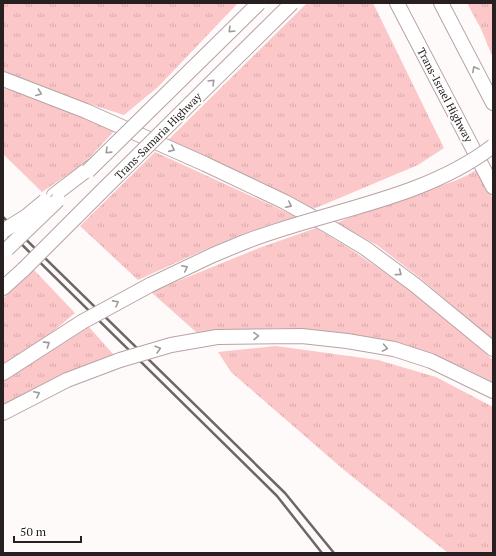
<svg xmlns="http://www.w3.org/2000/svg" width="496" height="556" font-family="'PT Serif',serif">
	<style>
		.grass { fill: url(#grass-tufts) }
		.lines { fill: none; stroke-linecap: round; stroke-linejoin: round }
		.motorway-casing { stroke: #b8a3a3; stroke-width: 16 }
		.motorway { stroke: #fff; stroke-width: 14 }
		.rail { stroke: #6c6666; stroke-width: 2.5 }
		.motorway-bridge-casing { stroke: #b8a3a3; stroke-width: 16; stroke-linecap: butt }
		.motorway-bridge { stroke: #fff; stroke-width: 14 }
		.oneway { stroke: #9e9b9b }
		.labels { text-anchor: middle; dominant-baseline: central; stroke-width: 4; stroke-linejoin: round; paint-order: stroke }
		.street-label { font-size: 11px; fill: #282020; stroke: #fff }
	</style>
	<defs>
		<pattern id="grass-tufts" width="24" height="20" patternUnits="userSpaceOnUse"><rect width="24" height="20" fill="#fbc7c9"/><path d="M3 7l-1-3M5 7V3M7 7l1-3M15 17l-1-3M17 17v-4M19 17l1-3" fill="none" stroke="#d7abac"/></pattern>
	</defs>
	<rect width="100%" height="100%" fill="#fefafa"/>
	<!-- grass -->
	<g class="grass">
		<path d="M3,3H238L158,87L124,115L55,93L3,71Z"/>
		<path d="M307,3H373L444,148L418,165L311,210L167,141Z"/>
		<path d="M467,3H493V58L481,29Z"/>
		<path d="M3,88L25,95L115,130L92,155L73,171L42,192L3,154Z"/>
		<path d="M155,152L297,217C242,230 190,257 138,280L80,226Z"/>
		<path d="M476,170L493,199V340L420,278L377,245L336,223C361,213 385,204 409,195C432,187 455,184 476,170Z"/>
		<path d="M316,228L352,250L423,299L493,360V382L460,366L428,353L391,341L282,328L196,332L151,292L259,248Z"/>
		<path d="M34,270L75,313L50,334L3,367V298Z"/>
		<path d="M89,327L113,354L60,375L3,405V382Z"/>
		<path d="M276,346L378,360L436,377L493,407V553H448L344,470L231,372L218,352Z"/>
	</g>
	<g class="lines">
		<defs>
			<g id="motorway">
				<path d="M397,3L493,187"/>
				<path d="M441,3L493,103"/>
				<path d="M3,79L86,111L205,164L285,202L325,224L365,248L415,285L493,349"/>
				<path d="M54,195L96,163"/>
				<path d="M76,217L105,188"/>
				<path d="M150,285L213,255L242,243"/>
				<path d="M3,288L24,269"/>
				<path d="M217,337L302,336L347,341L394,349L431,361L493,391"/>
				<path d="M3,373L82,322"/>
				<path d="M3,413L67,380L120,360"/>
			</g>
		</defs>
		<!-- motorway casing -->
		<use href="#motorway" class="motorway-casing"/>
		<!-- motorway -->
		<use href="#motorway" class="motorway"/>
		<!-- rail -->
		<g class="rail">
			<path d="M3,217L285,493L334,553"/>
			<path d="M3,226L277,496L322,553"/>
		</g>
		<defs>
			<g id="motorway-bridge">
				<path d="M88,171L259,3"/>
				<path d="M105,188L292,3"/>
				<path d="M3,231L27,216L45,201"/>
				<path d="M242,243C325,210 421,201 493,146"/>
				<path d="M7,249L58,200"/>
				<path d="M24,269L76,217"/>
				<path d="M82,322L150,285"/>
				<path d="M120,360L171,345L217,337"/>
			</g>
		</defs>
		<!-- motorway-bridge casing -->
		<use href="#motorway-bridge" class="motorway-bridge-casing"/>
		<!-- motorway-bridge -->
		<use href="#motorway-bridge" class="motorway-bridge"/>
	</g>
	<!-- one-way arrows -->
	<defs><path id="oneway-chevron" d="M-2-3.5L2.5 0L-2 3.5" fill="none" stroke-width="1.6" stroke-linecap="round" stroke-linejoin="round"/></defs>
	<g class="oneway">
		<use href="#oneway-chevron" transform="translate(231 30) rotate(135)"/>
		<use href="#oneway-chevron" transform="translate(475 69) rotate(-118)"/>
		<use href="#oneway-chevron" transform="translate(212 82) rotate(-45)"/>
		<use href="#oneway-chevron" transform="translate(39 93) rotate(21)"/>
		<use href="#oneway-chevron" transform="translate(172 149) rotate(24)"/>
		<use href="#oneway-chevron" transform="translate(108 151) rotate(136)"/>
		<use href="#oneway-chevron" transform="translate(289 205) rotate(27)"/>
		<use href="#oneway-chevron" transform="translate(185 268) rotate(-26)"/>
		<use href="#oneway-chevron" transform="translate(399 273) rotate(37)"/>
		<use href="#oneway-chevron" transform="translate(116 303) rotate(-29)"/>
		<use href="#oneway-chevron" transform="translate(256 336) rotate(-1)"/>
		<use href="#oneway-chevron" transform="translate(47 344) rotate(-33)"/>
		<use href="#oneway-chevron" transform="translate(385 348) rotate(10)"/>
		<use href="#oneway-chevron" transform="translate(158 349) rotate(-16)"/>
		<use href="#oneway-chevron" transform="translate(37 394) rotate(-27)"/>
	</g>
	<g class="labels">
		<!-- street labels -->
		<g class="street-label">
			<text transform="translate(445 95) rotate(62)">Trans-Israel Highway</text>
			<text transform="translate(158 136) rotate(-45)">Trans-Samaria Highway</text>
		</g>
	</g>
	<!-- border -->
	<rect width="496" height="556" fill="none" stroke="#282020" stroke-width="8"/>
	<!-- scale -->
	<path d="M14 536v6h67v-6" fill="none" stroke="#282020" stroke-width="2"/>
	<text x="20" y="536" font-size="12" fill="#282020" stroke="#ffffff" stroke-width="3" paint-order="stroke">50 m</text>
</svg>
